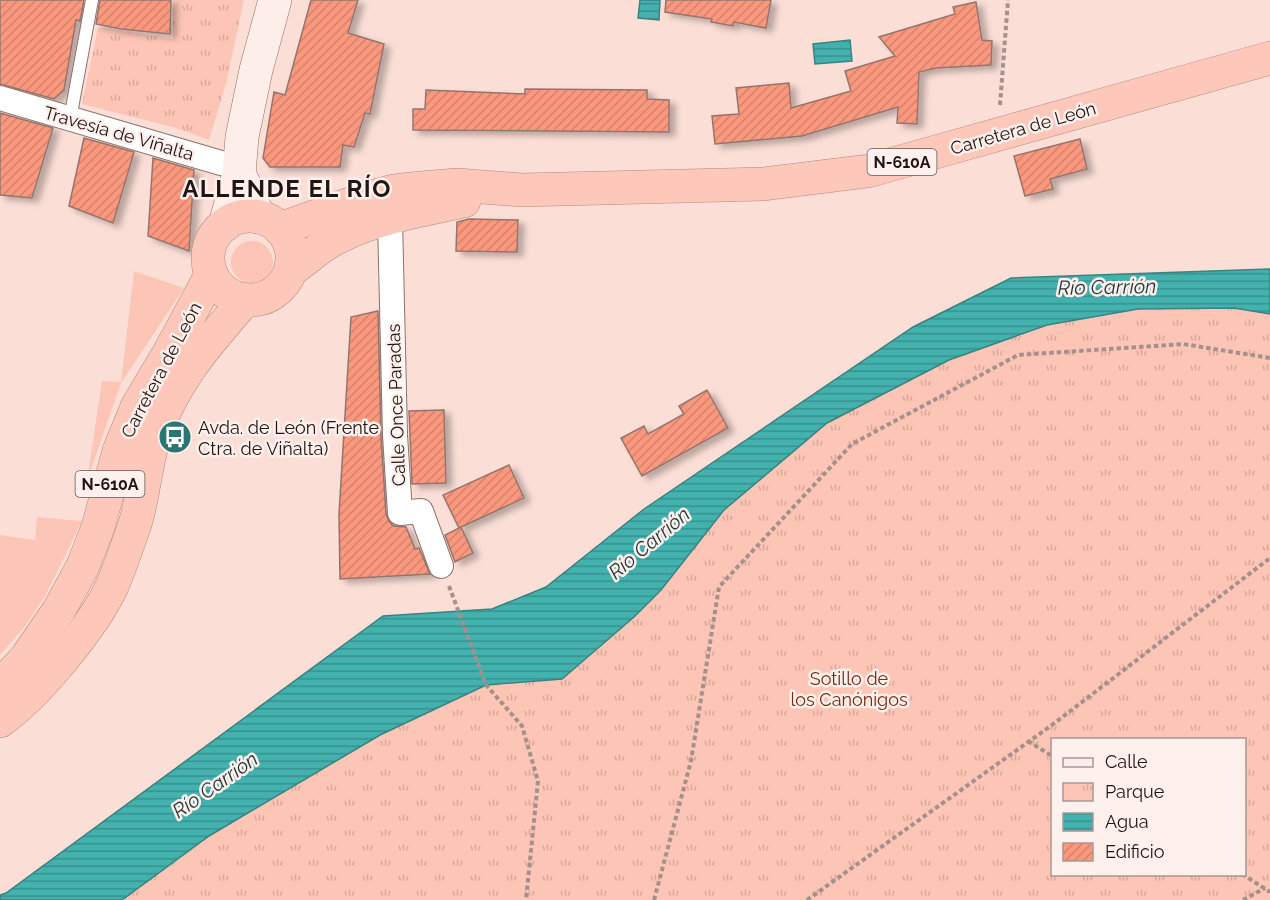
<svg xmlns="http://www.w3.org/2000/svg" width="1270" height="900" font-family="Raleway,sans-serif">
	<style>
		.green { fill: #fdc5b5 }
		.park { fill: url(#park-tufts); fill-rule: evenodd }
		.water { fill: url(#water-rules); stroke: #398380; stroke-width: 1.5 }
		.building { fill: url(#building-hatch); stroke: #94756d; stroke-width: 1.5; filter: url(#shadow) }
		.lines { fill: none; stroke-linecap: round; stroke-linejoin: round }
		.lane-casing { stroke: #8f7169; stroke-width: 14 }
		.street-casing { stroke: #8f7169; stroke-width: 26 }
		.secondary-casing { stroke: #8f7169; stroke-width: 34 }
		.highway-casing { stroke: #b0897f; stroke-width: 34 }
		.path { stroke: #a6908a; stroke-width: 4; stroke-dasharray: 4.5 3; stroke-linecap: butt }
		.lane { stroke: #fff; stroke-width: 12 }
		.street { stroke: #fff; stroke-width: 24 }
		.secondary { stroke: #feeeea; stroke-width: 33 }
		.highway { stroke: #fdc7b9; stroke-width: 33 }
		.labels { text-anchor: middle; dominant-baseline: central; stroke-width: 5; stroke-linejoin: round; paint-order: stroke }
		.shield { fill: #fef0ec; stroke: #635753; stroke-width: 1.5 }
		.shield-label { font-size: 16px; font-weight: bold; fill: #211512 }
		.street-label { font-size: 18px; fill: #211512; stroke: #fef0ec }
		.poi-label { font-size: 18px; fill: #211512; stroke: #fef0ec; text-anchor: start }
		.park-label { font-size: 18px; fill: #7d280f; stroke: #fef0ec }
		.water-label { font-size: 20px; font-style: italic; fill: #1d3635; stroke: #fef0ec }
		.district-label { font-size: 24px; font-weight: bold; letter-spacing: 1.5px; fill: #211512; stroke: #fef0ec }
	</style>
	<defs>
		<pattern id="park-tufts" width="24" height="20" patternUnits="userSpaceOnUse" patternTransform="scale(1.5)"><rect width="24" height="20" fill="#fdc5b5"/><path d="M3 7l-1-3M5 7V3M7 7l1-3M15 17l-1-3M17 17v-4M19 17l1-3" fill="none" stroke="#d9a89b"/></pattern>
		<pattern id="water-rules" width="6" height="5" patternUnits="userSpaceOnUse" patternTransform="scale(1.5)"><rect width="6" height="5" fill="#43b2af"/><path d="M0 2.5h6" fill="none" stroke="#38908d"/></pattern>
		<pattern id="building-hatch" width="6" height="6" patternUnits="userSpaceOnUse" patternTransform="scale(1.5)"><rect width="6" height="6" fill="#fa987e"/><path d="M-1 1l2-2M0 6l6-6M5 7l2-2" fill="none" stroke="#d6826c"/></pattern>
		<filter id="shadow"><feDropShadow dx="6" dy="4" stdDeviation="3" flood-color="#0004"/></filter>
	</defs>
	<rect width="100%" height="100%" fill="#fbdfd7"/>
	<!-- green -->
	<g class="green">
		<circle cx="252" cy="262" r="21"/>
		<path d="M134,271L184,288L121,383L87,481L102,381L121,382Z"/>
		<path d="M37,517L82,521L45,596L26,625L0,655V535L35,540Z"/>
	</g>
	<!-- park -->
	<g class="park">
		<path d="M173,0H244L226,84L209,140L176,128L82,104L98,27L173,39Z"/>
		<path d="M1234,308L1270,314V900H122L209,836L380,735L486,685L562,679L634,617L661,590L724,510L827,423L949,360L1047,325L1138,309ZM1052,740H1244V874H1052Z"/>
	</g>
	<!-- water -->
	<g class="water">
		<path d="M640,0H660L659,20L638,18Z"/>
		<path d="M850,40L852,61L815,64L813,44Z"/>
		<path d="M1270,269V314L1234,308L1138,309L1047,325L949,360L827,423L724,510L661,590L634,617L562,679L486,685L380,735L209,836L122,900H0V895L6,893L383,616L492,609L546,587L644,509L913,327L1011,278Z"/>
	</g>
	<!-- building -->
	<g class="building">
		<path d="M0,0H84L80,21L76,20L64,90L54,99L0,84Z"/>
		<path d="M100,0H171L170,34L121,29L96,24Z"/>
		<path d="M311,0H358L348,33L384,44L370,114L365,113L354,147L343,145L340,167H270L263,158L274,92L285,95Z"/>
		<path d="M666,0H771L766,28L734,22L733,26L711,22L712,19L665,12Z"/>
		<path d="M976,2L982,40L992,41L991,65L936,68L919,72L917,124L897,123L898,107L802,136L715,144L712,116L739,114L736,88L789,83L791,108L851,91L845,71L895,56L879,37L955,14L953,7Z"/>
		<path d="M525,89L647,90V99L669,100V132L413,130V109H425L426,90L525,94Z"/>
		<path d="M0,113L53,128L32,198L0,195Z"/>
		<path d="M84,138L134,152L113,223L69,206Z"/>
		<path d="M1080,139L1087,169L1050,179L1053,189L1025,196L1014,156Z"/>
		<path d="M153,158L194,170L189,251L148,236Z"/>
		<path d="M469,219L518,220L517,252L456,251L457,222Z"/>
		<path d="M378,311L381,436L386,514L389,521L393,526L406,527L415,549L419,548L430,574L340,579L339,514L351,317Z"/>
		<path d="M707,390L728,428L642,476L621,438L644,426L648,434L684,414L679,406Z"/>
		<path d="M444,410L446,483L412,484L409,411Z"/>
		<path d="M509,465L524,498L459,528L443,495Z"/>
		<path d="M461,527L473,553L455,562L445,535Z"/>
	</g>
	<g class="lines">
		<defs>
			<path id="lane" d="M70,119L92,0"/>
			<g id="street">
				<path d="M0,98L221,163L239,166"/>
				<path d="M390,219L395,435L400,513L421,511L441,566"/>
			</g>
			<g id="secondary">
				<path d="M239,173L259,217"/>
				<path d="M225,225L239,173L242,137L256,70L275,0"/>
			</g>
			<g id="highway">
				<circle cx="250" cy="258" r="42"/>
				<path d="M280,229L361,200L394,191L421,188L457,185L522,190L764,184L868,171L1270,58"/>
				<path d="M290,271C301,263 312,254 323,246C364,219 418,211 464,201"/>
				<path d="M0,686L26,658L59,610L83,566L98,527L119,451L137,407L169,353L211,275"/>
				<path d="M0,721C37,695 94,626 113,584C121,565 128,544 135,524C144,496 145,464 155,436C174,380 208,343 245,300"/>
			</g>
		</defs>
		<!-- lane casing -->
		<use href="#lane" class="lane-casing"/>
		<!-- street casing -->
		<use href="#street" class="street-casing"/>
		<!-- secondary casing -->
		<use href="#secondary" class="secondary-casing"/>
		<!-- highway casing -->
		<use href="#highway" class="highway-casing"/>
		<!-- path -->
		<g class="path">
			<path d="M1000,105L1008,0"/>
			<path d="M449,586L486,685L522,726L538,781L526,900"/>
			<path d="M1028,741L1052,756"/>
			<path d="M1242,874L1270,892"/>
			<path d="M654,900L691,761L719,587L852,444L1018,355L1183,344L1270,358"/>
			<path d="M807,900L1052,725L1270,558"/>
			<path d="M1243,900L1265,888"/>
		</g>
		<!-- lane -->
		<use href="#lane" class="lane"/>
		<!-- street -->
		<use href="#street" class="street"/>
		<!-- secondary -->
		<use href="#secondary" class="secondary"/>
		<!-- highway -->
		<use href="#highway" class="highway"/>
	</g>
	<!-- icons -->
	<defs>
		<symbol id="bus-disc" viewBox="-11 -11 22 22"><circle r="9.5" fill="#2b7573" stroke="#fef0ec"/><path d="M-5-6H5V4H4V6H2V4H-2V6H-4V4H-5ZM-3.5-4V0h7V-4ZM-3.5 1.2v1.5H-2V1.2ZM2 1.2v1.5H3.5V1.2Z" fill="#fff"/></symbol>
	</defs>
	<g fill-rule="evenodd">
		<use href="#bus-disc" x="156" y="418" width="38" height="38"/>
	</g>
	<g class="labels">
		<!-- shield labels -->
		<g class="shield">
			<rect x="867.5" y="149" width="69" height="26" rx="4.5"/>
			<rect x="75.5" y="471" width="69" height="26" rx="4.5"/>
		</g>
		<g class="shield-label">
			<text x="902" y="162">N-610A</text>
			<text x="110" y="484">N-610A</text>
		</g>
		<!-- street labels -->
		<g class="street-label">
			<text transform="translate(1023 128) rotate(-16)">Carretera de León</text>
			<text transform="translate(119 133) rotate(16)">Travesía de Viñalta</text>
			<text transform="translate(161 370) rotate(-62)">Carretera de León</text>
			<text transform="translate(396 405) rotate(-92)">Calle Once Paradas</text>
		</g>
		<!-- poi labels -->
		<g class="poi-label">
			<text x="198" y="427">Avda. de León (Frente<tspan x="198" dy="21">Ctra. de Viñalta)</tspan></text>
		</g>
		<!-- park labels -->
		<g class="park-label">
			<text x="849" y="678">Sotillo de<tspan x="849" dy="21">los Canónigos</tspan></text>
		</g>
		<!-- water labels -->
		<g class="water-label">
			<text transform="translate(1107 287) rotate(-1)">Río Carrión</text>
			<text transform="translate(649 543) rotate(-40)">Río Carrión</text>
			<text transform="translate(215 785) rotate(-35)">Río Carrión</text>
		</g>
		<!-- district labels -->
		<g class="district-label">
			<text x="287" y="188">ALLENDE EL RÍO</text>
		</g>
	</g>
	<!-- legend -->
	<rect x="1051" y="738" width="195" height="138" fill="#fef0ec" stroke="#a69895" stroke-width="1.5"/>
	<rect x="1063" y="758" width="30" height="9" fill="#feeeea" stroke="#a69895" stroke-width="1.5"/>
	<text x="1105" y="768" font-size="18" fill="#211512">Calle</text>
	<rect x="1063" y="783" width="30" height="18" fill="url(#park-tufts)" stroke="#a69895" stroke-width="1.5"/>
	<text x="1105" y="798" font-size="18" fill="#211512">Parque</text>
	<rect x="1063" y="813" width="30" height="18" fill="url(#water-rules)" stroke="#a69895" stroke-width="1.5"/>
	<text x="1105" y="828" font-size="18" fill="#211512">Agua</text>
	<rect x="1063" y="843" width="30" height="18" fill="url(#building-hatch)" stroke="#a69895" stroke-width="1.5"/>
	<text x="1105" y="858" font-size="18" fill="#211512">Edificio</text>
</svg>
